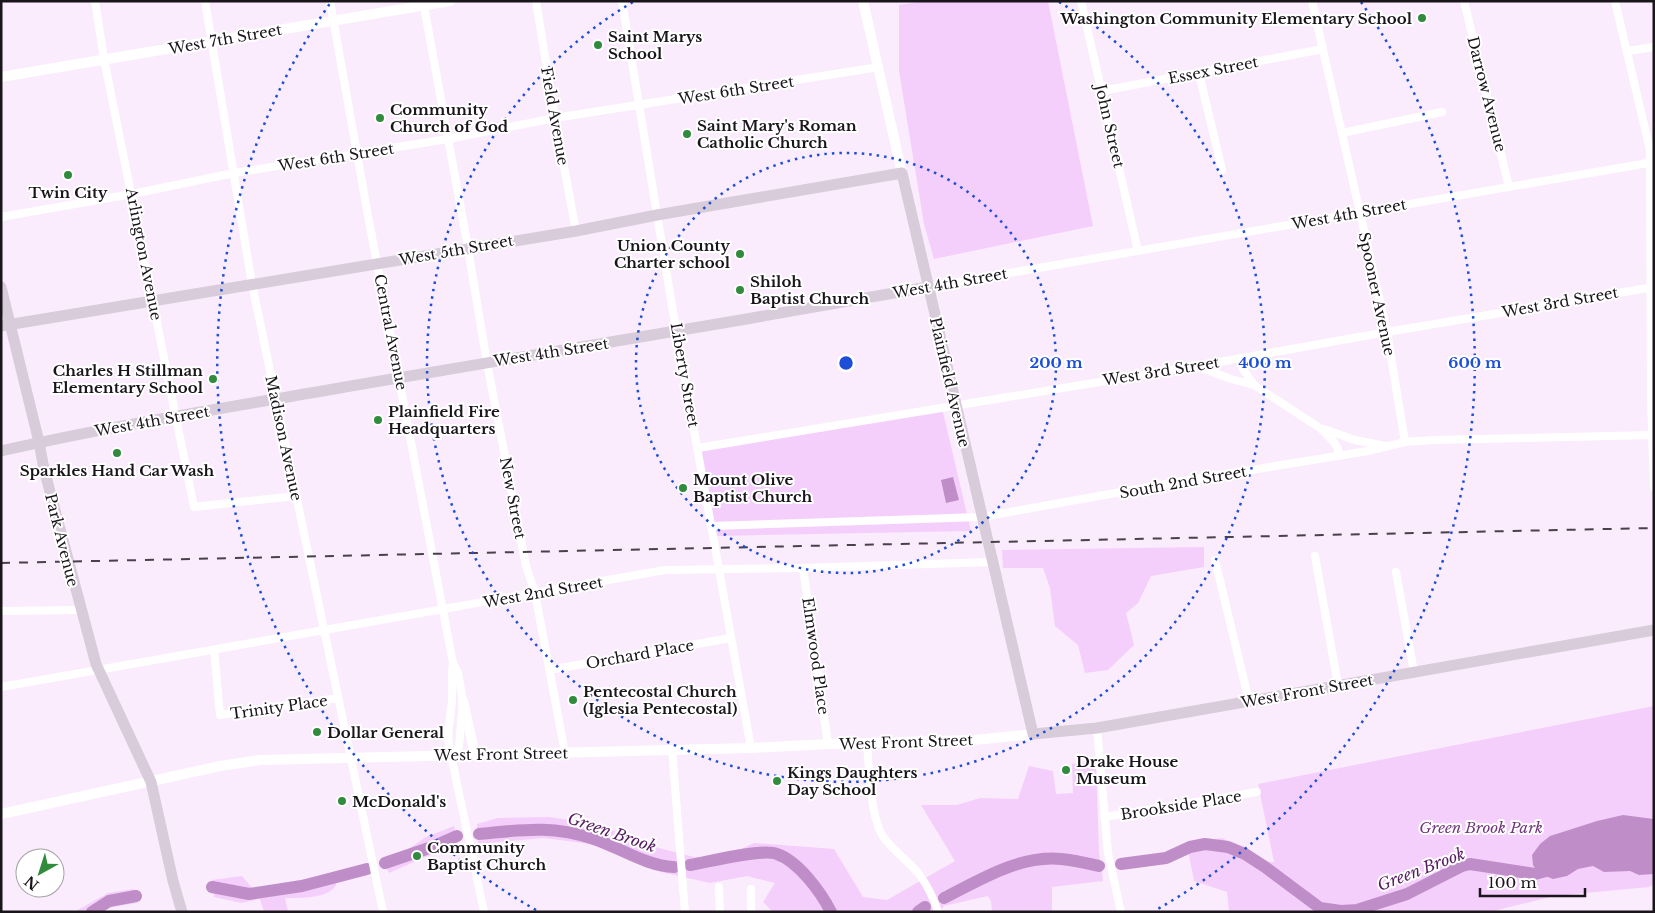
<svg xmlns="http://www.w3.org/2000/svg" width="1655" height="913" font-family="'Libre Baskerville',serif">
	<style>
		.green { fill: #f5cffb }
		.water { fill: #bf8ec8 }
		.lines { fill: none; stroke-linecap: round; stroke-linejoin: round }
		.river { stroke: #bf8ec8; stroke-width: 12 }
		.minor { stroke: #fff; stroke-width: 8 }
		.tertiary { stroke: #fff; stroke-width: 10 }
		.secondary { stroke: #d8cbda; stroke-width: 11 }
		.rail { stroke: #484149; stroke-width: 2; stroke-dasharray: 9 9; stroke-linecap: butt }
		.ring { fill: none; stroke: #1d4ed8; stroke-width: 2.5; stroke-dasharray: 2.5 5 }
		.poi-dot { fill: #308b3c; stroke: #fff; stroke-width: 2 }
		.labels { text-anchor: middle; dominant-baseline: central; stroke-width: 4; stroke-linejoin: round; paint-order: stroke }
		.poi-label { font-size: 15px; font-weight: bold; fill: #1a151b; stroke: #fff; text-anchor: start }
		.street-label { font-size: 15px; fill: #1a151b; stroke: #fff }
		.park-label { font-size: 15px; font-style: italic; fill: #71367c; stroke: #fff }
		.water-label { font-size: 16px; font-style: italic; fill: #571b61; stroke: #fff }
		.centre { fill: #1d4ed8; stroke: #fff; stroke-width: 2.5 }
		.ring-label { font-size: 15px; text-anchor: middle; font-weight: bold; fill: #1d4ed8; stroke: #fff; stroke-width: 4; stroke-linejoin: round; paint-order: stroke }
	</style>
	<rect width="100%" height="100%" fill="#faecfc"/>
	<!-- green -->
	<g class="green">
		<path d="M926,1H1048L1093,226L934,259L924,224L899,71V5Z"/>
		<path d="M942,408L971,531L715,536L700,450Z"/>
		<path d="M1204,547V567L1151,576L1138,603L1126,613L1134,645L1108,670L1085,673L1078,645L1055,626L1050,588L1043,568H1003L1002,550Z"/>
		<path d="M1654,706V884L1649,887L1554,896L1489,912H1229L1227,892L1194,881L1187,845L1222,838L1268,862H1274L1258,784Z"/>
		<path d="M1096,762L1099,852L1103,881L1052,887V912H992L991,901L988,896L944,906L939,912H773L763,902L775,883L747,876L710,883L661,872L590,844L544,838L478,844L477,824L498,818L550,817L593,824L632,837L659,848L694,857H709L741,849L754,843L834,849L863,897L887,900L955,861L921,805H957L980,798L1018,799L1029,766L1053,771L1056,794L1073,793L1072,764Z"/>
		<path d="M454,826L458,845L423,858L389,873L383,861L401,854L426,837Z"/>
		<path d="M336,873C337,877 337,882 336,885C329,899 298,898 285,898L288,912H264L260,899L241,903L214,897L212,880L242,876L253,889Z"/>
		<path d="M134,889L137,903L107,908L101,912H74L108,893Z"/>
	</g>
	<!-- water -->
	<g class="water">
		<path d="M953,477L959,500L946,503L941,480Z"/>
		<path d="M1623,815L1654,819V874L1639,875L1630,871L1604,872L1593,866L1578,869L1567,876L1553,879L1538,873L1533,865L1532,855L1540,844L1550,836L1597,821Z"/>
	</g>
	<g class="lines">
		<!-- river -->
		<g class="river">
			<path d="M479,834C522,830 552,825 594,839C621,848 646,866 674,867"/>
			<path d="M385,863L432,847L457,836"/>
			<path d="M1121,864L1166,858L1190,847L1205,844L1228,847L1245,854L1265,867L1320,908L1341,911L1357,910L1407,894L1462,866L1470,864L1535,874L1553,869"/>
			<path d="M690,865C708,862 761,848 777,854C798,861 821,892 831,912"/>
			<path d="M212,887L249,894L302,886L367,869"/>
			<path d="M944,898C980,880 1019,855 1061,859C1074,860 1086,863 1099,866"/>
			<path d="M92,912L109,901L136,896"/>
			<path d="M918,912L925,907"/>
		</g>
		<!-- minor -->
		<g class="minor">
			<path d="M95,1L104,59L194,507L296,496"/>
			<path d="M205,1L252,284L383,912"/>
			<path d="M330,1L368,216L453,663L458,673L463,701L459,747L451,755"/>
			<path d="M536,1L555,118L576,231"/>
			<path d="M622,1L676,330L751,748"/>
			<path d="M1081,1L1138,251"/>
			<path d="M1312,1L1387,332L1405,442"/>
			<path d="M1464,1L1509,187"/>
			<path d="M1615,1L1650,150L1651,401L1654,487"/>
			<path d="M424,6L468,248L487,363L526,566L535,593L565,753"/>
			<path d="M1627,51L1654,47"/>
			<path d="M1199,73L1222,170"/>
			<path d="M1102,91L1323,49"/>
			<path d="M1342,133L1442,112"/>
			<path d="M1,217L132,194L234,173L448,139L555,118L879,67"/>
			<path d="M928,287L1654,162"/>
			<path d="M1241,358L1243,369L1254,385"/>
			<path d="M1199,367L1231,379L1254,385L1320,428L1334,442L1338,449L1339,456"/>
			<path d="M1324,429L1355,440L1385,446"/>
			<path d="M698,448L1197,366L1387,332L1654,287"/>
			<path d="M712,526L982,517L1171,483L1368,451L1405,442L1433,440L1654,435"/>
			<path d="M1315,556L1338,685"/>
			<path d="M1215,560L1249,701"/>
			<path d="M803,568L828,744"/>
			<path d="M1396,572L1414,672"/>
			<path d="M1,611L80,610"/>
			<path d="M214,650L220,715L338,698"/>
			<path d="M453,663C451,675 453,687 452,699C451,718 445,737 451,755L484,912"/>
			<path d="M549,670L731,638"/>
			<path d="M1,687L665,570L803,568L992,562"/>
			<path d="M1097,728L1108,853L1121,912"/>
			<path d="M867,743C869,768 870,818 884,838C894,851 908,861 919,874C927,885 934,899 938,912"/>
			<path d="M672,749L685,912"/>
			<path d="M1104,817L1257,792"/>
			<path d="M719,887L720,912"/>
			<path d="M751,889V912"/>
		</g>
		<!-- tertiary -->
		<g class="tertiary">
			<path d="M863,1L902,173"/>
			<path d="M1,77L450,1"/>
			<path d="M463,701L475,755"/>
			<path d="M1,814L220,766L260,760L751,748L828,744L974,740L1033,734"/>
		</g>
		<!-- secondary -->
		<g class="secondary">
			<path d="M1,287L39,442L44,469L96,664L151,782L173,881L182,912"/>
			<path d="M1,326L576,231L657,215L902,173L1033,734L1097,728L1654,630"/>
			<path d="M1,451C115,425 231,407 345,387C540,354 734,322 928,287"/>
		</g>
		<!-- rail -->
		<path class="rail" d="M1,563L1654,528"/>
	</g>
	<!-- distance rings -->
	<g class="ring">
		<circle cx="846" cy="363" r="210"/>
		<path d="M1059 2A419 419 0 1 1 633 2"/>
		<path d="M536 910A629 629 0 0 1 331 2M1361 2A629 629 0 0 1 1156 910"/>
	</g>
	<!-- markers -->
	<g class="poi-dot">
		<circle cx="1422" cy="18" r="5"/>
		<circle cx="598" cy="45" r="5"/>
		<circle cx="380" cy="118" r="5"/>
		<circle cx="687" cy="134" r="5"/>
		<circle cx="68" cy="175" r="5"/>
		<circle cx="740" cy="254" r="5"/>
		<circle cx="740" cy="290" r="5"/>
		<circle cx="213" cy="379" r="5"/>
		<circle cx="378" cy="420" r="5"/>
		<circle cx="117" cy="453" r="5"/>
		<circle cx="683" cy="488" r="5"/>
		<circle cx="573" cy="700" r="5"/>
		<circle cx="317" cy="732" r="5"/>
		<circle cx="1066" cy="770" r="5"/>
		<circle cx="777" cy="781" r="5"/>
		<circle cx="342" cy="801" r="5"/>
		<circle cx="417" cy="856" r="5"/>
	</g>
	<g class="labels">
		<!-- poi labels -->
		<g class="poi-label">
			<text x="1412" y="18" text-anchor="end">Washington Community Elementary School</text>
			<text x="608" y="36">Saint Marys<tspan x="608" dy="17">School</tspan></text>
			<text x="390" y="109">Community<tspan x="390" dy="17">Church of God</tspan></text>
			<text x="697" y="125">Saint Mary's Roman<tspan x="697" dy="17">Catholic Church</tspan></text>
			<text x="68" y="192" text-anchor="middle">Twin City</text>
			<text x="730" y="245" text-anchor="end">Union County<tspan x="730" dy="17">Charter school</tspan></text>
			<text x="750" y="281">Shiloh<tspan x="750" dy="17">Baptist Church</tspan></text>
			<text x="203" y="370" text-anchor="end">Charles H Stillman<tspan x="203" dy="17">Elementary School</tspan></text>
			<text x="388" y="411">Plainfield Fire<tspan x="388" dy="17">Headquarters</tspan></text>
			<text x="117" y="470" text-anchor="middle">Sparkles Hand Car Wash</text>
			<text x="693" y="479">Mount Olive<tspan x="693" dy="17">Baptist Church</tspan></text>
			<text x="583" y="691">Pentecostal Church<tspan x="583" dy="17">(Iglesia Pentecostal)</tspan></text>
			<text x="327" y="732">Dollar General</text>
			<text x="1076" y="761">Drake House<tspan x="1076" dy="17">Museum</tspan></text>
			<text x="787" y="772">Kings Daughters<tspan x="787" dy="17">Day School</tspan></text>
			<text x="352" y="801">McDonald's</text>
			<text x="427" y="847">Community<tspan x="427" dy="17">Baptist Church</tspan></text>
		</g>
		<!-- street labels -->
		<g class="street-label">
			<text transform="translate(225 39) rotate(-10)">West 7th Street</text>
			<text transform="translate(1213 70) rotate(-11)">Essex Street</text>
			<text transform="translate(736 90) rotate(-9)">West 6th Street</text>
			<text transform="translate(1487 94) rotate(76)">Darrow Avenue</text>
			<text transform="translate(555 116) rotate(80)">Field Avenue</text>
			<text transform="translate(1110 126) rotate(77)">John Street</text>
			<text transform="translate(336 157) rotate(-9)">West 6th Street</text>
			<text transform="translate(1349 214) rotate(-10)">West 4th Street</text>
			<text transform="translate(456 250) rotate(-10)">West 5th Street</text>
			<text transform="translate(144 254) rotate(79)">Arlington Avenue</text>
			<text transform="translate(950 283) rotate(-10)">West 4th Street</text>
			<text transform="translate(1377 294) rotate(78)">Spooner Avenue</text>
			<text transform="translate(1560 302) rotate(-10)">West 3rd Street</text>
			<text transform="translate(391 332) rotate(79)">Central Avenue</text>
			<text transform="translate(551 352) rotate(-9)">West 4th Street</text>
			<text transform="translate(1161 371) rotate(-9)">West 3rd Street</text>
			<text transform="translate(685 375) rotate(80)">Liberty Street</text>
			<text transform="translate(950 382) rotate(77)">Plainfield Avenue</text>
			<text transform="translate(152 421) rotate(-10)">West 4th Street</text>
			<text transform="translate(284 438) rotate(78)">Madison Avenue</text>
			<text transform="translate(1183 482) rotate(-10)">South 2nd Street</text>
			<text transform="translate(513 498) rotate(79)">New Street</text>
			<text transform="translate(62 540) rotate(76)">Park Avenue</text>
			<text transform="translate(543 592) rotate(-10)">West 2nd Street</text>
			<text transform="translate(640 654) rotate(-10)">Orchard Place</text>
			<text transform="translate(816 656) rotate(82)">Elmwood Place</text>
			<text transform="translate(1307 691) rotate(-10)">West Front Street</text>
			<text transform="translate(279 707) rotate(-8)">Trinity Place</text>
			<text transform="translate(906 742) rotate(-2)">West Front Street</text>
			<text transform="translate(501 754) rotate(-1)">West Front Street</text>
			<text transform="translate(1181 805) rotate(-9)">Brookside Place</text>
		</g>
		<!-- park labels -->
		<g class="park-label">
			<text x="1481" y="827">Green Brook Park</text>
		</g>
		<!-- water labels -->
		<g class="water-label">
			<text transform="translate(612 832) rotate(19)">Green Brook</text>
			<text transform="translate(1421 869) rotate(-21)">Green Brook</text>
		</g>
	</g>
	<circle cx="846" cy="363" r="8" class="centre"/>
	<g class="ring-label">
		<text x="1056" y="368">200 m</text>
		<text x="1265" y="368">400 m</text>
		<text x="1475" y="368">600 m</text>
	</g>
	<!-- border -->
	<rect width="1655" height="913" fill="none" stroke="#1a151b" stroke-width="5"/>
	<!-- north arrow -->
	<g transform="translate(40 873) rotate(219)"><circle r="24" fill="#ffffff" stroke="#a3a1a4"/>
	<path d="M0-4L9 19L0 12L-9 19Z" fill="#308b3c"/>
	<text y="-8" font-size="14" font-weight="bold" text-anchor="middle" fill="#1a151b">N</text>
	</g>
	<!-- scale -->
	<path d="M1480 888v8h105v-8" fill="none" stroke="#1a151b" stroke-width="2.5"/>
	<text x="1488" y="888" font-size="15" fill="#1a151b" stroke="#ffffff" stroke-width="4" paint-order="stroke">100 m</text>
</svg>
